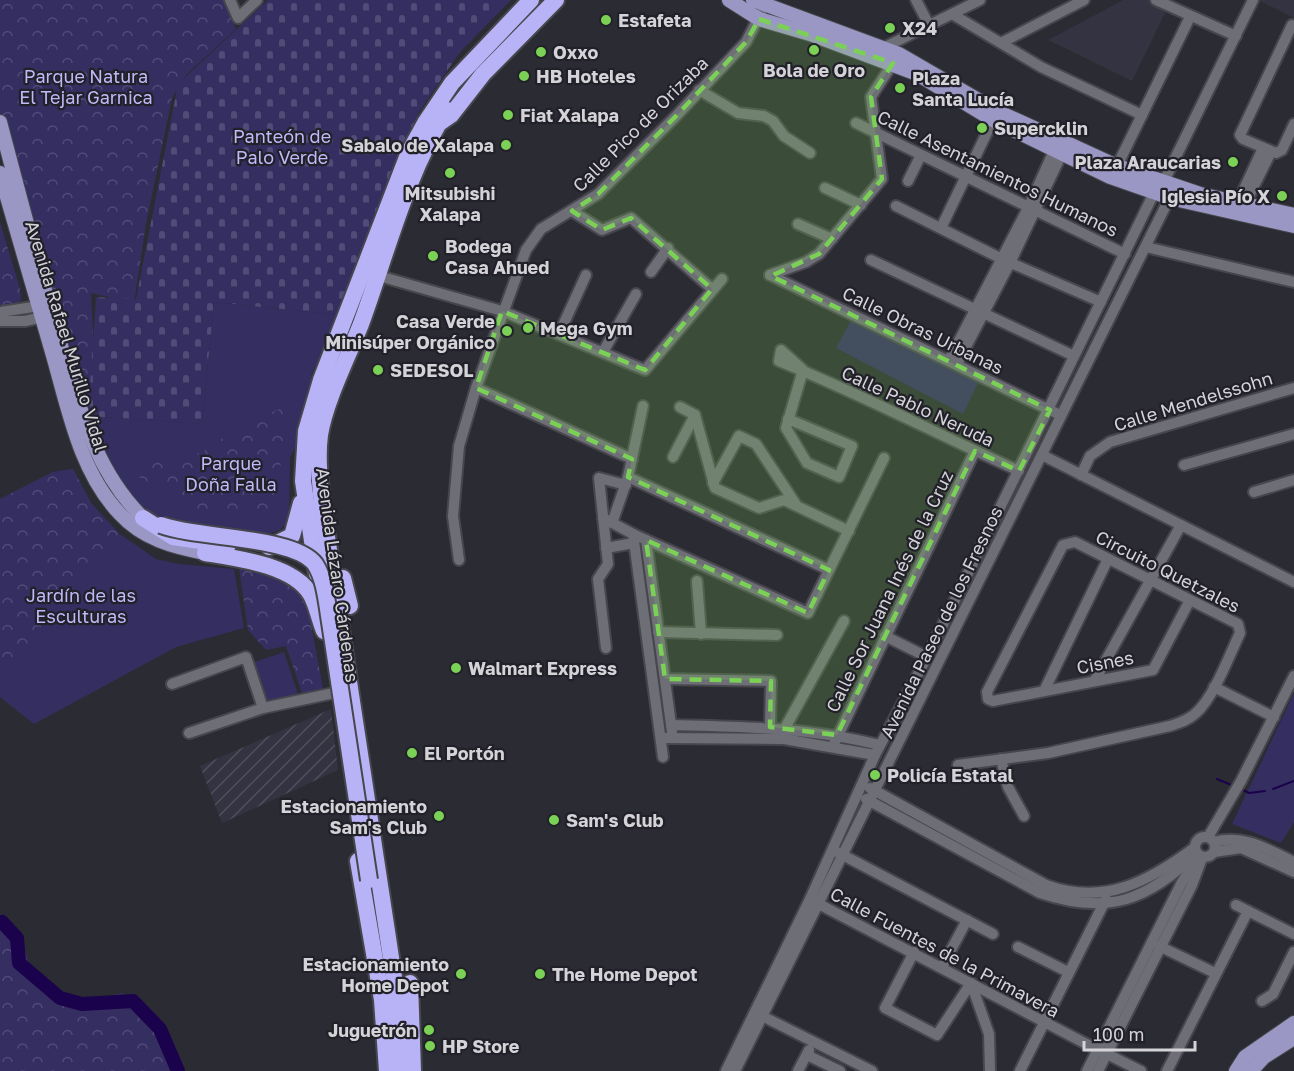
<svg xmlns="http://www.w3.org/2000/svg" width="1294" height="1071" font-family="'Golos Text',sans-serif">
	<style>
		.built { fill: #333341 }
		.industrial { fill: url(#industrial-furrows) }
		.green { fill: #352e61 }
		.forest { fill: url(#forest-crowns) }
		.cemetery { fill: url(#cemetery-stones) }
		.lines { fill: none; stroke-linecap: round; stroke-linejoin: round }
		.stream { stroke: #1b024c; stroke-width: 2 }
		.river { stroke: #1b024c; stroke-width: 14 }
		.minor-casing { stroke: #46464c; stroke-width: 14 }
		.major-casing { stroke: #46464c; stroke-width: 16 }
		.highway-casing { stroke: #46464c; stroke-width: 20 }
		.minor { stroke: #6e6e77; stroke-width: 10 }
		.major { stroke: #9a97c4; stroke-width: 14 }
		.highway { stroke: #b8b3f7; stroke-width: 16 }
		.highway-bridge-casing { stroke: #46464c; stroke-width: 20; stroke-linecap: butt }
		.highway-bridge { stroke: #b8b3f7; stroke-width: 16 }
		.marked { fill: #7bd155; fill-opacity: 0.2; stroke: #7bd155; stroke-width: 4.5; stroke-dasharray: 12 8; stroke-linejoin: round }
		.poi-dot { fill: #7bd155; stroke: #222129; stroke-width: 2 }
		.labels { text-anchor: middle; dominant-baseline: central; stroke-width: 4.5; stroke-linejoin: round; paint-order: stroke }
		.poi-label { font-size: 18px; font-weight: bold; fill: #d3d3d8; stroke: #222129; text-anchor: start }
		.park-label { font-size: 18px; fill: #bebafa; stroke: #222129 }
		.street-label { font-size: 18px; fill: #d3d3d8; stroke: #222129 }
	</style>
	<defs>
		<pattern id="industrial-furrows" width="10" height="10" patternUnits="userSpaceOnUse" patternTransform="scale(1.5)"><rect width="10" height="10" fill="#333341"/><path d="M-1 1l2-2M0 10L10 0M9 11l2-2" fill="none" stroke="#50505c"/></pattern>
		<pattern id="forest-crowns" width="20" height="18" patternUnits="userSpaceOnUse" patternTransform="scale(1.5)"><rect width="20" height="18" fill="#352e61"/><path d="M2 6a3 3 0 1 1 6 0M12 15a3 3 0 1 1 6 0" fill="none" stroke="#514b77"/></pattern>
		<pattern id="cemetery-stones" width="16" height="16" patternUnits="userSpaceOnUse" patternTransform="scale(1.5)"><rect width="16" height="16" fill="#352e61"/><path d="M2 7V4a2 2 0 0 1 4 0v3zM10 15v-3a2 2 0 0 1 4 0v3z" fill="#514b77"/></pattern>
	</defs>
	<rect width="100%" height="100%" fill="#2b2b33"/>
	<!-- built -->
	<g class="built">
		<path d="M1123,0H1154L1168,7L1132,81L1048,40Z"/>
		<path d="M1258,0H1294V18Z"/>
	</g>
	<!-- industrial -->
	<path class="industrial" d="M331,709L338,770L222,823L200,766Z"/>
	<!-- green -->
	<g class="green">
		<path d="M214,302L340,315L312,373L296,446L290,457L289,519L280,530L259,537C233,533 201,534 177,525C124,508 105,465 88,416L202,424Z"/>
		<path d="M854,315L980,379L963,414L836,348Z"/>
		<path d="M73,469L91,503L114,530L156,559L179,564L234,569L244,628L176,647L34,724L0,697V499L53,472Z"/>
		<path d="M284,652L299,697L264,705L252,663Z"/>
		<path d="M1294,693V822L1281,843L1232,824Z"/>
	</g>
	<!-- forest -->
	<g class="forest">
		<path d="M0,0H223L236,29L186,75L172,98L146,224L134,303L91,293L98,435L0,125Z"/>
		<path d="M0,222L20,289L21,300L15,306H0Z"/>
		<path d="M288,406L274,516L202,515L139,477L146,457L201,453L247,421Z"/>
		<path d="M73,469L91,503L119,533L0,676V499L53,472Z"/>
		<path d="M239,568L274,574L297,583L309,614L323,688L304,699L286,646L266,650L248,630Z"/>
		<path d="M0,924L10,930L24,948L29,964L63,1001L82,1005L122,993C153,1009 164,1041 179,1071H0Z"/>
	</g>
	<!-- cemetery -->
	<path class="cemetery" d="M268,0H511L460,52L419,112L340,315L214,302L202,424L88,416L96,297L136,299L178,84Z"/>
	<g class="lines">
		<!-- stream -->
		<g class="stream">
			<path d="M1217,779L1234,786"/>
			<path d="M1239,788L1249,793L1265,791"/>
			<path d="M1273,789L1294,781"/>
		</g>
		<!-- river -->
		<path class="river" d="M0,923L2,922L17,938L19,963L60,998L82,1004L133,1001L160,1029L178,1071"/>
		<defs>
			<g id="minor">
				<path d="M230,0L238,18L257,0"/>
				<path d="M916,0L929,25"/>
				<path d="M1156,0L1236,36"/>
				<path d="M952,14L1041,67L1142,115"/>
				<path d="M1294,26L1292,25L1240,135L1243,139L1276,153L1282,150L1294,124"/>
				<path d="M1001,43L1084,0"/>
				<path d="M881,49L980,0"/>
				<path d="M699,90L738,113L764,116L773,121L784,136L810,153"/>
				<path d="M856,123L1125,254"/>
				<path d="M1117,166L1190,17"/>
				<path d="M908,181L921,155"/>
				<path d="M1163,183L1253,0"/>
				<path d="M825,188L861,205"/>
				<path d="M1238,202L1263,148"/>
				<path d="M896,206L1002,259L1101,302"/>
				<path d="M1242,210L1271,152"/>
				<path d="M572,211L602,230L631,218L712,289"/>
				<path d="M798,224L832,239"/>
				<path d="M941,228L993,120"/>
				<path d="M1146,247L1294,282"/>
				<path d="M871,260L1074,356"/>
				<path d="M651,272L668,248"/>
				<path d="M770,275L1056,413"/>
				<path d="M770,275L806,262L819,254L882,179L871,97L895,60"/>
				<path d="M379,276L502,311L645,370L722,279"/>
				<path d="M0,312L46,305"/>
				<path d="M0,321H25L47,316"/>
				<path d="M559,334L586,275"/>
				<path d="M603,352L636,294"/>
				<path d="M949,360L1029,206L1057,144"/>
				<path d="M957,364L1010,263L1065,147"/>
				<path d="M476,388L632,459"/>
				<path d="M680,407L695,415L715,488L759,508L784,500L849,531"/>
				<path d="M788,419L852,446L839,477L807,463L786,428L803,370L781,350L779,361C861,394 939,435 1019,471"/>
				<path d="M1042,455L1294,582"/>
				<path d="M673,457L695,415"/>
				<path d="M1184,465L1294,434"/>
				<path d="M1081,475L1090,456L1110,442L1294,388"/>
				<path d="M628,477L829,570"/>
				<path d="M713,483L739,436L756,444L795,503"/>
				<path d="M1254,492L1294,480"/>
				<path d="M603,518L633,534L808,613L884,458"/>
				<path d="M612,523L628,477L643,406"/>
				<path d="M633,534L663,757"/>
				<path d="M646,540L672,732"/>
				<path d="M606,548L634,543"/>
				<path d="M459,560L453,516L459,446L476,388L526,250L541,229L598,194L676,116L746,42L761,13"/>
				<path d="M697,581L701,634"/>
				<path d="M658,632L777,635"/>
				<path d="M885,636L927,657"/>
				<path d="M606,648L598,579L608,564L599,478L626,485"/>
				<path d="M665,679L771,681L770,727"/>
				<path d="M1095,680L1181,525"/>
				<path d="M172,684L246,657L263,708"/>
				<path d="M1214,687L1274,717"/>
				<path d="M1044,691L1108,559"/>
				<path d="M671,725C745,727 807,727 880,745"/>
				<path d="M785,728L844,621"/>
				<path d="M189,733L263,708L334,693"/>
				<path d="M661,738L784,739L875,755"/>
				<path d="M833,746L975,451"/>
				<path d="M1001,759L1008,787L1024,816"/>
				<path d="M958,765L1048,753L1170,726C1179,723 1189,720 1196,713C1214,697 1229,656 1240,633L1238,624L1075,542L1063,545L987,692L988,699L993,701L1153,670L1190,600"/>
				<path d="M870,788L1046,885C1104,906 1148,882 1194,848"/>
				<path d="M866,799L1040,893C1109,916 1147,900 1197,853"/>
				<circle cx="1205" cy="847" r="10"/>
				<path d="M1208,837L1241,781L1294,676"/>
				<path d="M1214,842C1244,834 1267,849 1294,862"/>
				<path d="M837,852L993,934"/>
				<path d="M1214,852L1241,848L1294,872"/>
				<path d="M813,901L1098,1050"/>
				<path d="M1236,905L1294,934"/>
				<path d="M1159,946L1215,973"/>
				<path d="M1018,947L1068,972"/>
				<path d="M914,952L885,1008L937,1035L971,983"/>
				<path d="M942,967L967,920"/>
				<path d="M971,983L989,1034L990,1071"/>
				<path d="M1262,1001L1273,994L1294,952"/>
				<path d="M758,1014L872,1071"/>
				<path d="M1107,1054L1141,1071"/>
				<path d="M807,1055L840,1071"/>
				<path d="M726,1071L810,899L875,755L927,657L1154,193"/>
				<path d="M735,1071L1172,193"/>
				<path d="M798,1071L809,1050"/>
				<path d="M1020,1071L1106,899"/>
				<path d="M1087,1071L1182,882L1198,858"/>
				<path d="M1098,1071L1192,885L1201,861"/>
				<path d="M1167,1071L1248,911"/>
			</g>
			<g id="major">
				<path d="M729,0L759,19L810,34L917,74L993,120L1110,177L1170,198L1294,226"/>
				<path d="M753,0L899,54L999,112L1117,166L1200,194L1294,215"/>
				<path d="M0,122C19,194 38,267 59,339C79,404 93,469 143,518"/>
				<path d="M0,173C17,232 34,292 52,352C68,407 79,471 120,514C143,539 173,547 205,553"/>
				<path d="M1236,1071L1245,1057L1294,1023"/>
				<path d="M1251,1071L1264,1057L1294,1038"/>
			</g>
			<g id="highway">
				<path d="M441,122L451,115L483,74L556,0"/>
				<path d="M143,518L173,537L228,545"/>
				<path d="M269,547L292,536L301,503"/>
				<path d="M205,553C236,558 294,565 311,595C317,606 319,619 324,631"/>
				<path d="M317,574L303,481L306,431L321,380L409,152L425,123L452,83L531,0"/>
				<path d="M343,578L350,606"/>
				<path d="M358,861L382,1000L387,1071"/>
				<path d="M410,983L413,1071"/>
				<path d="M402,1071L397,997L322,504C320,481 317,458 320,435C325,402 348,357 361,324C387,253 406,174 447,110"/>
			</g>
		</defs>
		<!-- minor casing -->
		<use href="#minor" class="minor-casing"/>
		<!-- major casing -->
		<use href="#major" class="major-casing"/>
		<!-- highway casing -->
		<use href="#highway" class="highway-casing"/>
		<!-- minor -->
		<use href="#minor" class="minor"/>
		<!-- major -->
		<use href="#major" class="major"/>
		<!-- highway -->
		<use href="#highway" class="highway"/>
		<defs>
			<path id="highway-bridge" d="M161,525C198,539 294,536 315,564C325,579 327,604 330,622L369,880"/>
		</defs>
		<!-- highway-bridge casing -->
		<use href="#highway-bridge" class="highway-bridge-casing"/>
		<!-- highway-bridge -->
		<use href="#highway-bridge" class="highway-bridge"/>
	</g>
	<!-- marked area -->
	<path class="marked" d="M759,19L893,63L871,97L882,179L819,254L771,276L1050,410L1019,471L975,451L837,735L770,727L771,681L665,679L646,540L808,613L829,570L628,477L632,459L476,388L502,311L645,370L712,289L631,218L602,230L572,211L598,194L676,116L746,42Z"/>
	<!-- markers -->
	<g class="poi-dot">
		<circle cx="606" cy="20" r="6"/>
		<circle cx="890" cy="28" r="6"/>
		<circle cx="814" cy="50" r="6"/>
		<circle cx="541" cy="52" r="6"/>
		<circle cx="524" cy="76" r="6"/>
		<circle cx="900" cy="88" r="6"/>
		<circle cx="508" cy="115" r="6"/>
		<circle cx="982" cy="128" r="6"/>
		<circle cx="506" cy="145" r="6"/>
		<circle cx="1233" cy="162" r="6"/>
		<circle cx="450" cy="173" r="6"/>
		<circle cx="1282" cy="196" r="6"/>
		<circle cx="433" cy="256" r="6"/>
		<circle cx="528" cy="328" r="6"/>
		<circle cx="507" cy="331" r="6"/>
		<circle cx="378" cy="370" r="6"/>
		<circle cx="456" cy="668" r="6"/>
		<circle cx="412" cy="753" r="6"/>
		<circle cx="875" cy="775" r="6"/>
		<circle cx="439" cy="816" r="6"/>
		<circle cx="554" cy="820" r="6"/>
		<circle cx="461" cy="974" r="6"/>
		<circle cx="540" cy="974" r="6"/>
		<circle cx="429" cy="1030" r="6"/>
		<circle cx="430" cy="1046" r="6"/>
	</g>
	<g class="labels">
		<!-- poi labels -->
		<g class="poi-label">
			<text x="618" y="20">Estafeta</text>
			<text x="902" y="28">X24</text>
			<text x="553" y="52">Oxxo</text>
			<text x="814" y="70" text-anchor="middle">Bola de Oro</text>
			<text x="536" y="76">HB Hoteles</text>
			<text x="912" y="78">Plaza<tspan x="912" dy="21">Santa Lucía</tspan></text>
			<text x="520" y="115">Fiat Xalapa</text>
			<text x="994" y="128">Supercklin</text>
			<text x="494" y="145" text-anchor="end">Sabalo de Xalapa</text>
			<text x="1221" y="162" text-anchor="end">Plaza Araucarias</text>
			<text x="450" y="193" text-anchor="middle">Mitsubishi<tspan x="450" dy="21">Xalapa</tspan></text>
			<text x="1270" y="196" text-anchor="end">Iglesia Pío X</text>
			<text x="445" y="246">Bodega<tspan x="445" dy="21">Casa Ahued</tspan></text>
			<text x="495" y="321" text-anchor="end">Casa Verde<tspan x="495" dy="21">Minisúper Orgánico</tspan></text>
			<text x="540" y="328">Mega Gym</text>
			<text x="390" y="370">SEDESOL</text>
			<text x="468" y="668">Walmart Express</text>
			<text x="424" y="753">El Portón</text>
			<text x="887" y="775">Policía Estatal</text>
			<text x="427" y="806" text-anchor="end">Estacionamiento<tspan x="427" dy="21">Sam's Club</tspan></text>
			<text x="566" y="820">Sam's Club</text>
			<text x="449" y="964" text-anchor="end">Estacionamiento<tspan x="449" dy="21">Home Depot</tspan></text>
			<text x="552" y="974">The Home Depot</text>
			<text x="417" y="1030" text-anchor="end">Juguetrón</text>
			<text x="442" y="1046">HP Store</text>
		</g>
		<!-- park labels -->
		<g class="park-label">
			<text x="86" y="76">Parque Natura<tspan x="86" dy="21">El Tejar Garnica</tspan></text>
			<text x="282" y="136">Panteón de<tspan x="282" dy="21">Palo Verde</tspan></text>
			<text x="231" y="463">Parque<tspan x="231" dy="21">Doña Falla</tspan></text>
			<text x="81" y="595">Jardín de las<tspan x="81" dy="21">Esculturas</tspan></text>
		</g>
		<!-- street labels -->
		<g class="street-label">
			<text transform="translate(640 124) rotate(-45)">Calle Pico de Orizaba</text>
			<text transform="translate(998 173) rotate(26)">Calle Asentamientos Humanos</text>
			<text transform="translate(923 330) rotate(26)">Calle Obras Urbanas</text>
			<text transform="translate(67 336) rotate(73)">Avenida Rafael Murillo Vidal</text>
			<text transform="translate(1193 401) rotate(-17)">Calle Mendelssohn</text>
			<text transform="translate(918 406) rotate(25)">Calle Pablo Neruda</text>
			<text transform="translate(1168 571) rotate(27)">Circuito Quetzales</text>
			<text transform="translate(338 575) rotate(82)">Avenida Lázaro Cárdenas</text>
			<text transform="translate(889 591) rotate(-64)">Calle Sor Juana Inés de la Cruz</text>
			<text transform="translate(941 622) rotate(-64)">Avenida Paseo de los Fresnos</text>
			<text transform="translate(1105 662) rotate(-11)">Cisnes</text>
			<text transform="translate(945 952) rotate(28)">Calle Fuentes de la Primavera</text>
		</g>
	</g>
	<!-- scale -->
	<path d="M1084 1041v9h111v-9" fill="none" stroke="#d3d3d8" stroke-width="3"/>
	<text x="1093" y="1041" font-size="18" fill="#d3d3d8" stroke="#222129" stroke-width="4.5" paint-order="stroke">100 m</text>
</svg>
